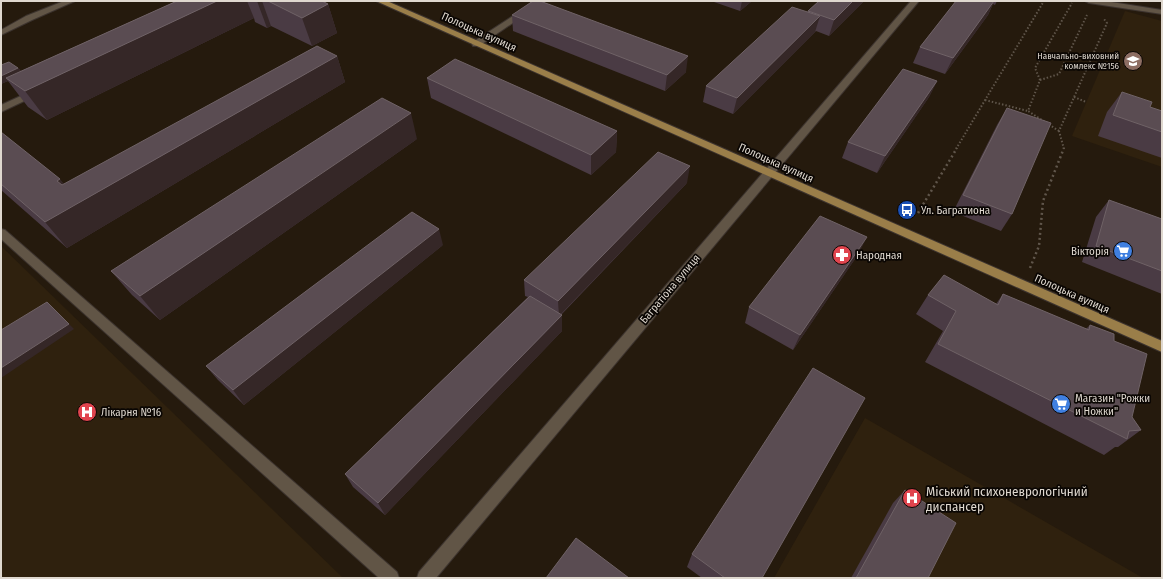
<svg xmlns="http://www.w3.org/2000/svg" width="1163" height="579" font-family="'Fira Sans Condensed',sans-serif">
	<style>
		.built { fill: #2f210e }
		.lines { fill: none; stroke-linecap: round; stroke-linejoin: round }
		.minor-casing { stroke: #3c332e; stroke-width: 2 }
		.major-casing { stroke: #3c332e; stroke-width: 2 }
		.path-far1 { stroke: #60564b; stroke-width: 2; stroke-dasharray: 1.5 2; stroke-linecap: butt }
		.path { stroke: #60564b; stroke-width: 2.5; stroke-dasharray: 2 3; stroke-linecap: butt }
		.minor { fill: #615546; fill-rule: evenodd }
		.major { fill: #9a7e49; fill-rule: evenodd }
		.wall { fill: #4a3b44 }
		.shaded-wall { fill: #352727 }
		.building { fill: #5a4c52; stroke: #6f6266 }
		.labels { text-anchor: middle; dominant-baseline: central; stroke-width: 3.5; stroke-linejoin: round; paint-order: stroke }
		.far-poi-label { font-size: 9px; fill: #dfd8cf; stroke: #0a0603; text-anchor: end }
		.street-label { font-size: 11px; fill: #dfd8cf; stroke: #0a0603 }
		.poi-label { font-size: 11px; fill: #dfd8cf; stroke: #0a0603; text-anchor: start }
		.near-poi-label { font-size: 13px; fill: #dfd8cf; stroke: #0a0603; text-anchor: start }
	</style>
	<rect width="100%" height="100%" fill="#251a0d"/>
	<!-- built -->
	<g class="built">
		<path d="M1125,11L1162,21V167L1072,136Z"/>
		<path d="M1,246L343,578H1Z"/>
		<path d="M865,418L1143,578H774Z"/>
	</g>
	<g class="lines">
		<defs>
			<g id="minor">
				<path d="M64,1H75L32,20L1,35V30L26,16Z"/>
				<path d="M536,1H545L479,46H473L472,44L473,42Z"/>
				<path d="M911,1H919L436,578H417L419,572Z"/>
				<path d="M1085,1H1105L1162,10V14L1089,3Z"/>
				<path d="M36,89L41,92L39,94L1,112V105Z"/>
				<path d="M1,229L5,230L397,572L399,578H379L1,239Z"/>
			</g>
			<path id="major" d="M376,1H387L1162,341V352Z"/>
		</defs>
		<!-- minor casing -->
		<use href="#minor" class="minor-casing"/>
		<!-- major casing -->
		<use href="#major" class="major-casing"/>
		<!-- path-far1 -->
		<g class="path-far1">
			<path d="M1040,80L1059,74L1087,15"/>
			<path d="M1074,97L1086,102"/>
			<path d="M985,100L1028,111"/>
			<path d="M1059,131L1028,111L1040,80L1035,68L1072,3"/>
			<path d="M956,149L1044,1"/>
			<path d="M1064,149L1059,131L1107,23L1104,19"/>
		</g>
		<!-- path -->
		<g class="path">
			<path d="M918,213L957,148"/>
			<path d="M1030,268L1039,246L1043,201L1064,148"/>
		</g>
		<!-- minor -->
		<use href="#minor" class="minor"/>
		<!-- major -->
		<use href="#major" class="major"/>
	</g>
	<!-- wall -->
	<g class="wall">
		<path d="M177,1H322L328,4L337,33L312,46L271,26L267,28L255,22L254,18L47,120L28,107L8,81L1,84L18,68L21,71Z"/>
		<path d="M714,1H752L740,11L714,2Z"/>
		<path d="M819,1H864L829,36L816,31L733,114L703,102L706,86L807,12L808,11Z"/>
		<path d="M956,1H997L995,5L993,4L988,15L945,74L913,63L920,47Z"/>
		<path d="M512,15L686,72L665,91L513,31Z"/>
		<path d="M337,56L345,82L67,248L1,190V132L64,184Z"/>
		<path d="M427,78L617,131L616,152L591,175L431,98Z"/>
		<path d="M937,81L929,97L877,173L842,158L848,142Z"/>
		<path d="M1122,92L1150,107L1162,111V158L1098,136L1107,112Z"/>
		<path d="M1007,108L1012,214L1001,231L953,212L997,125Z"/>
		<path d="M417,139L160,320L132,295L111,271Z"/>
		<path d="M687,183L561,315H562V331L385,515L353,487L345,474L528,297L525,296L524,280Z"/>
		<path d="M1109,200L1162,219V294L1082,262L1096,217Z"/>
		<path d="M443,245L244,405L218,380L206,366Z"/>
		<path d="M859,253L793,350L745,323L749,307Z"/>
		<path d="M1003,294L1086,329L1090,325L1114,341L1132,417L1141,430L1118,447H1115L1104,455L925,362L943,331L916,314L928,295L996,304Z"/>
		<path d="M905,490L928,578H851L893,503Z"/>
		<path d="M692,554L762,578H702L687,567Z"/>
	</g>
	<!-- shaded-wall -->
	<g class="shaded-wall">
		<path d="M217,1H247L254,18L47,120L25,91Z"/>
		<path d="M257,1H262L271,26L267,28Z"/>
		<path d="M742,1H752L740,11Z"/>
		<path d="M853,1H864L829,36L834,20Z"/>
		<path d="M994,1L988,15L945,74L953,58Z"/>
		<path d="M328,4L337,33L312,46L302,18Z"/>
		<path d="M820,16L815,32L733,114L737,98Z"/>
		<path d="M337,56L345,82L67,248L45,222L57,181L60,179L79,203Z"/>
		<path d="M688,56L686,72L665,91L667,75Z"/>
		<path d="M18,68L23,74L6,78L8,81L1,84V76Z"/>
		<path d="M937,81L929,97L877,173L885,156Z"/>
		<path d="M411,113L417,139L160,320L140,296Z"/>
		<path d="M617,131L616,152L591,175V155Z"/>
		<path d="M690,166L687,183L559,316L558,301Z"/>
		<path d="M439,229L443,245L244,405L233,390Z"/>
		<path d="M867,237L859,253L793,350L800,335Z"/>
		<path d="M562,315V331L385,515L378,503Z"/>
		<path d="M69,324L74,329L1,378V368Z"/>
	</g>
	<!-- building -->
	<g class="building">
		<path d="M177,1H217L25,91L6,78Z"/>
		<path d="M268,1H322L328,4L302,18Z"/>
		<path d="M533,1H540L688,56L667,75L512,15Z"/>
		<path d="M819,1H853L834,20L808,11Z"/>
		<path d="M956,1H994L953,58L920,47Z"/>
		<path d="M792,7L820,16L737,98L706,86Z"/>
		<path d="M317,46L337,56L45,222L1,184V132L60,179L57,181L62,185Z"/>
		<path d="M455,59L617,131L591,155L427,78Z"/>
		<path d="M9,62L18,68L1,76V65Z"/>
		<path d="M903,69L937,81L885,156L848,142Z"/>
		<path d="M1122,92L1152,102L1150,107L1162,111V132L1113,115Z"/>
		<path d="M382,98L411,113L140,296L111,271Z"/>
		<path d="M1007,108L1051,123L1012,214L963,195Z"/>
		<path d="M658,152L690,166L558,301L524,280Z"/>
		<path d="M1109,200L1162,219V271L1096,246Z"/>
		<path d="M412,212L439,229L233,390L206,366Z"/>
		<path d="M820,216L867,237L800,335L749,307Z"/>
		<path d="M944,275L998,305L1003,294L1089,330L1090,325L1114,334V341L1147,354L1132,417L1141,430L1129,431L1127,439L938,344L956,311L928,295Z"/>
		<path d="M530,296L562,315L378,503L345,474Z"/>
		<path d="M47,302L69,324L1,368V330Z"/>
		<path d="M813,368L865,398L762,578H725L692,554Z"/>
		<path d="M905,490L956,523L928,578H856Z"/>
		<path d="M576,538L629,578H546Z"/>
	</g>
	<!-- icons -->
	<defs>
		<symbol id="school-disc" viewBox="-11 -11 22 22"><circle r="9.5" fill="#8d6e63" stroke="#0a0603"/><path d="M0-5L7-2L0 1L-7-2ZM-4 1L0 2.5L4 1V4Q0 6-4 4Z" fill="#fff"/></symbol>
		<symbol id="bus-disc" viewBox="-11 -11 22 22"><circle r="9.5" fill="#1a4fb4" stroke="#0a0603"/><path d="M-5-6H5V4H4V6H2V4H-2V6H-4V4H-5ZM-3.5-4V0h7V-4ZM-3.5 1.2v1.5H-2V1.2ZM2 1.2v1.5H3.5V1.2Z" fill="#fff"/></symbol>
		<symbol id="supermarket-disc" viewBox="-11 -11 22 22"><circle r="9.5" fill="#3f7fe0" stroke="#0a0603"/><path d="M-6-5.5h2.5l.6 2H6L4.5 2H-2.5L-4.4-4H-6ZM-1.5 3.2a1.3 1.3 0 1 0 .1 0ZM3 3.2a1.3 1.3 0 1 0 .1 0Z" fill="#fff"/></symbol>
		<symbol id="pharmacy-disc" viewBox="-11 -11 22 22"><circle r="9.5" fill="#e0444e" stroke="#0a0603"/><path d="M-2-6h4v4h4v4h-4v4h-4v-4h-4v-4h4Z" fill="#fff"/></symbol>
		<symbol id="hospital-disc" viewBox="-11 -11 22 22"><circle r="9.5" fill="#e0444e" stroke="#0a0603"/><path d="M-5-5h3v3.5h4V-5h3V5h-3V1.5h-4V5h-3Z" fill="#fff"/></symbol>
	</defs>
	<g fill-rule="evenodd">
		<use href="#school-disc" x="1122" y="50" width="22" height="22"/>
		<use href="#bus-disc" x="896" y="199" width="22" height="22"/>
		<use href="#supermarket-disc" x="1112" y="240" width="22" height="22"/>
		<use href="#pharmacy-disc" x="831" y="244" width="22" height="22"/>
		<use href="#supermarket-disc" x="1050" y="393" width="22" height="22"/>
		<use href="#hospital-disc" x="76" y="401" width="22" height="22"/>
		<use href="#hospital-disc" x="901" y="487" width="22" height="22"/>
	</g>
	<g class="labels">
		<!-- far-poi labels -->
		<g class="far-poi-label">
			<text x="1119" y="56">Навчально-виховний<tspan x="1119" dy="10">комлекс №156</tspan></text>
		</g>
		<!-- street labels -->
		<g class="street-label">
			<text transform="translate(479 32) rotate(24)">Полоцька вулиця</text>
			<text transform="translate(776 163) rotate(24)">Полоцька вулиця</text>
			<text transform="translate(670 289) rotate(-50)">Багратіона вулиця</text>
			<text transform="translate(1072 294) rotate(24)">Полоцька вулиця</text>
		</g>
		<!-- poi labels -->
		<g class="poi-label">
			<text x="921" y="210">Ул. Багратиона</text>
			<text x="1109" y="251" text-anchor="end">Вікторія</text>
			<text x="856" y="255">Народная</text>
			<text x="1075" y="398">Магазин "Рожки<tspan x="1075" dy="13">и Ножки"</tspan></text>
			<text x="101" y="412">Лікарня №16</text>
		</g>
		<!-- near-poi labels -->
		<g class="near-poi-label">
			<text x="926" y="491">Міський психоневрологічний<tspan x="926" dy="15">диспансер</tspan></text>
		</g>
	</g>
	<!-- border -->
	<rect width="1163" height="579" fill="none" stroke="#dfd8cf" stroke-width="4"/>
</svg>
